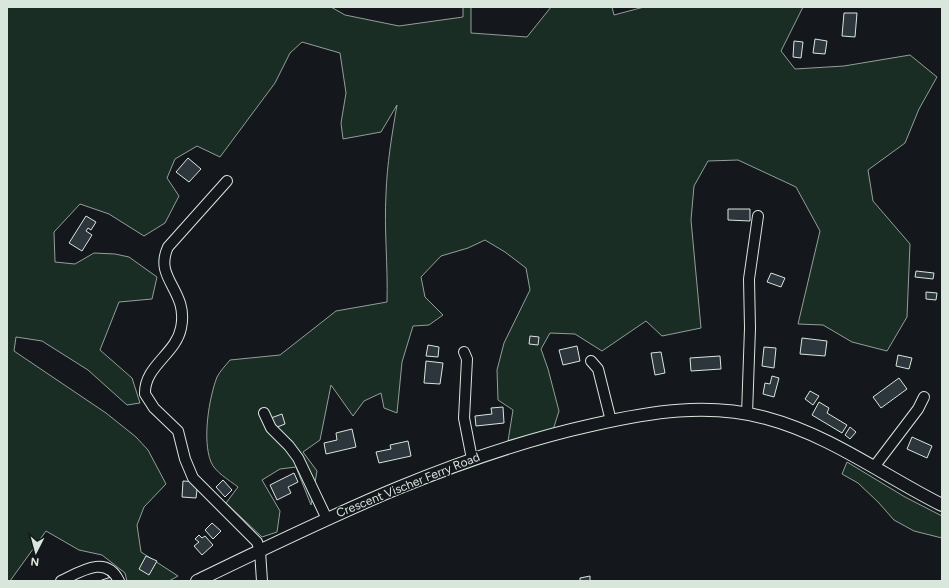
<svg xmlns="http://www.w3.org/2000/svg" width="949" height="588" font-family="Figtree,sans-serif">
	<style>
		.green { fill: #1a2d24; stroke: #939e99 }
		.building { fill: #2c363c; stroke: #d8e6dc }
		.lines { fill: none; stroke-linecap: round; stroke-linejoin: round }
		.minor-casing { stroke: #d8e6dc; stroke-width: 12 }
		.major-casing { stroke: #d8e6dc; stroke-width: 14 }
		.minor { stroke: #14181c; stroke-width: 10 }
		.major { stroke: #14181c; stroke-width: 12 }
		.labels { text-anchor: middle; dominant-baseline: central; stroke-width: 3; stroke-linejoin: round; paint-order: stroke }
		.street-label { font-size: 12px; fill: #d8e6dc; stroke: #14181c }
	</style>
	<rect width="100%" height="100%" fill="#14181c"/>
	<!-- green -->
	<g class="green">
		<path d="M7,7H331L345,15L399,26L463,17V7H471V33L527,37L551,7H612L614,15L644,7H803L781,51L795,69L844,66L910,55L937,77L919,109L905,143L868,170L873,201L910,244L907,317L887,351L852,342L823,325L798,324L820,231L796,187L738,160L708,161L694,186L691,220L701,328L662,336L646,321L602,351L575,334L550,333L541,349L548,369L559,411L553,430L508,441L513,410L498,400L497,370L504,343L530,290L526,268L505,252L485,240L468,248L441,256L421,277L425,297L443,315L429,325L413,326L402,362L397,413L384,408L381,393L364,401L353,416L331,385L320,440L303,452L317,471L311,505L296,467L280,469L262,480L280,511L277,532L262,537L226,503L238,487C229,480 215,472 211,462C202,440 209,398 217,377C220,371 226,365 230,360L280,355L336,311L387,302C388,266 384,229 386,194C387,164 392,134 397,105L381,132L343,139L341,123L346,93L340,53L302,42L290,53L275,83L220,157L197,146L175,159L167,178L179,196L165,223L144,236L109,214L80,204L54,232L55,262L75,264L94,253L115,254L129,257L157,277L152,299L119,302L100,350L132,378L140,403L127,405L88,370L42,341L16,337L14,351L106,413L136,437L148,450L166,484L144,507L137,525L141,552L178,576L169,581H127L125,573L102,555L79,550L46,531L10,581H7Z"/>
		<path d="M847,462L905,497L942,516V538L914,531L894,520L878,502L858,483L842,474Z"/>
	</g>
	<!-- building -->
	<g class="building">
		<path d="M844,13H857L855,37L842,36Z"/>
		<path d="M815,39L827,41L825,54L813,53Z"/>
		<path d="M794,41L803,42L801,58L793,57Z"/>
		<path d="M188,158L201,169L189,182L176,172Z"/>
		<path d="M728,209H750V221L728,220Z"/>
		<path d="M86,216L96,222L91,230L88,228L86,231L92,235L82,251L69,243Z"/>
		<path d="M916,271L934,273L933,279L915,277Z"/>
		<path d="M771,273L785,278L781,287L767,282Z"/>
		<path d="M926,292L937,293L936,300L926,299Z"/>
		<path d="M530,336L539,337L538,345L529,344Z"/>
		<path d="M802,338L827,341L825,356L800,354Z"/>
		<path d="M428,345L439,347L438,357L426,356Z"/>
		<path d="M577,346L580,361L563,365L559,350Z"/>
		<path d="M764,347L776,348L774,368L762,366Z"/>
		<path d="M661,352L665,373L655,375L651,353Z"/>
		<path d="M898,355L912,358L909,369L896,366Z"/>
		<path d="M720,356L721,369L691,371L690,358Z"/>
		<path d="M426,361L443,363L440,384L424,383Z"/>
		<path d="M772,376L779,378L774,397L763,394L765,383L770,384Z"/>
		<path d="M899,378L907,389L881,408L873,397Z"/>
		<path d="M810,391L819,396L813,405L805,399Z"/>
		<path d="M819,402L829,408L827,413L847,425L842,433L812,415Z"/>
		<path d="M503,407L504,423L476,426L475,416L492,414L491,408Z"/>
		<path d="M282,414L285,424L275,428L271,418Z"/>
		<path d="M850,427L856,432L850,439L845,435Z"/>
		<path d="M352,429L356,447L326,454L324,443L337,440L336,433Z"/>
		<path d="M912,437L932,446L927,458L907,449Z"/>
		<path d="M408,441L411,456L379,463L376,452L391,449L390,445Z"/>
		<path d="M294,473L298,482L288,487L291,493L277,500L270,485Z"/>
		<path d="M223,480L232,490L225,497L216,487Z"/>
		<path d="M183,481L198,482L196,498L182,497Z"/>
		<path d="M212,523L221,531L213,539L205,530Z"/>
		<path d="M199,535L202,538L205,536L213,545L202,555L194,546L199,542L195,539Z"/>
		<path d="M146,556L157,561L149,575L139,569Z"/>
		<path d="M590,576V581H580V578Z"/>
		<path d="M111,577L112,581H99Z"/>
	</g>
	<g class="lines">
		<defs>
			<g id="minor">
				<path d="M227,181L168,247C153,279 189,290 181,328C176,354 144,366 145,394L154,408L178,431L185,459L193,478L257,542L260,551L262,581"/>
				<path d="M464,352L467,359L464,418L472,459"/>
				<path d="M591,361L598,369L611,421"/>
				<path d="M264,413L271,428L289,446L298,458L327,519"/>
				<path d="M747,414L750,328L749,279L758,216"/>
				<path d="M874,467L918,409L924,397"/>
				<path d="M61,581C80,572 106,554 119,581"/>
			</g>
			<path id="major" d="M197,581C325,519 452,456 592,425C649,412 708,402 766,418C830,435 884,476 942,505"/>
		</defs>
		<!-- minor casing -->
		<use href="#minor" class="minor-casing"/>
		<!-- major casing -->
		<use href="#major" class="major-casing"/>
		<!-- minor -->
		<use href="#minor" class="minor"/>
		<!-- major -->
		<use href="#major" class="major"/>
	</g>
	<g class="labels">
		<!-- street labels -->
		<g class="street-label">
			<text transform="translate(408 485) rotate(-22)">Crescent Vischer Ferry Road</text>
		</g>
	</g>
	<!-- border -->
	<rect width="949" height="588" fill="none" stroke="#d8e6dc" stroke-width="16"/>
	<!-- north arrow -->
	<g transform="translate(36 552) rotate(186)" stroke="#14181c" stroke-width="3" paint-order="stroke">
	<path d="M0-3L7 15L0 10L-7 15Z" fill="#d8e6dc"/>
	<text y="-6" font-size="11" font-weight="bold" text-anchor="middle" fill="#d8e6dc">N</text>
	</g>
</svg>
